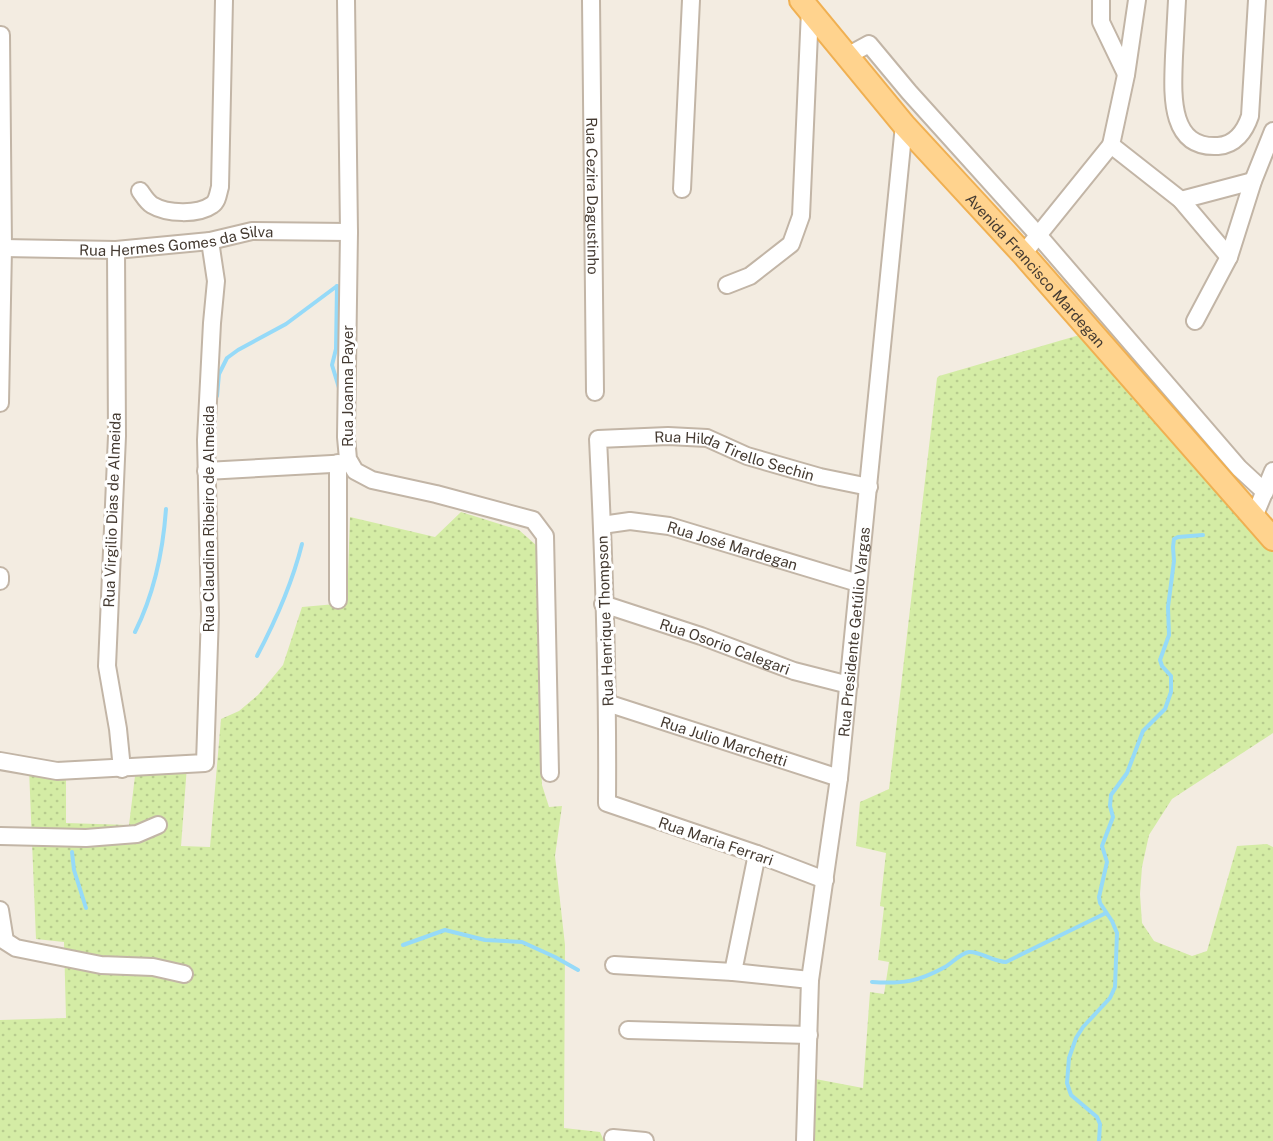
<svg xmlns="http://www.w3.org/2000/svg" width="1273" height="1141" font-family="'Public Sans',sans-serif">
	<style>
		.grass { fill: url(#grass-dots) }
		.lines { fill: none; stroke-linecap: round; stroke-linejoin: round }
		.stream { stroke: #96daf8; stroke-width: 4 }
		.minor-casing { stroke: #c2b5a6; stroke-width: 20 }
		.major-casing { stroke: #f0b052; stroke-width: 26 }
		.minor { stroke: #fff; stroke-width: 16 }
		.major { stroke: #ffd38e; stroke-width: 22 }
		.labels { text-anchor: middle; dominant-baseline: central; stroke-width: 6; stroke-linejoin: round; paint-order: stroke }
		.street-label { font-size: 15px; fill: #453b32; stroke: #fff }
	</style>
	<defs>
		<pattern id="grass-dots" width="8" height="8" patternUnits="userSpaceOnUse" patternTransform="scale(1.5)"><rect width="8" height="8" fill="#d4eca5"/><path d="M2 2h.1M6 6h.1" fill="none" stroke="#b7cb8e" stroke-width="1.8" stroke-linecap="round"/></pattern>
	</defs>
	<rect width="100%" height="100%" fill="#f3ece1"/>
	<!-- grass -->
	<g class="grass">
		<path d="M1083,334L1273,552V733L1172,799L1149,835L1142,867L1140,894L1142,923L1154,941L1192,956L1207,951L1237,846L1267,844L1273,847V1141H812L810,1078L863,1088L870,992L884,994L889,962L878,960L884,907L880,906L886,853L856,846L860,802L889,789L937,378L939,376Z"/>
		<path d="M461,512L519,530L545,553L538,674L542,785L549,807L562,806L555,856L565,945L564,1128L600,1132L604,1141H0V1020L66,1018L64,942L36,939L29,769L66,776V823L129,825L135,776L187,766L181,846L210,847L221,719L239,711L258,695L283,665L302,607L347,603L350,517L435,537Z"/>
	</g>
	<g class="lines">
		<!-- stream -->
		<g class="stream">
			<path d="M337,286L336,349L332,365L339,388"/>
			<path d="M217,396L219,374L227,358L238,350L286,324L337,286"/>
			<path d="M135,632C154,594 163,551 166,509"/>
			<path d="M257,656C276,620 292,584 302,544"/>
			<path d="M72,852L74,870L86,908"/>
			<path d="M403,945L445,930L485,940L522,942L555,957L578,970"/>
			<path d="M872,982C902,984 918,982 945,967C952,963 961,953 969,952C980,951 993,962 1006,962L1106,913"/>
			<path d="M1099,1141L1100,1124L1097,1117L1071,1095L1067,1083L1069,1058L1076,1038L1083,1027L1110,998L1115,987L1117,933L1112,921L1100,903L1099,897L1107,862L1102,846L1113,817L1110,806L1111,795L1127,773L1143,731L1165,709L1171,692V676L1162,666L1160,660L1169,635L1168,607L1174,561L1173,547L1174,539L1178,537L1203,535"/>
		</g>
		<defs>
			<g id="minor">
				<path d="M346,0L349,232L346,437L348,459L355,471L372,480L436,494L533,520L545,536L550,773"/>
				<path id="s1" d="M591,0L595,392"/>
				<path d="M1101,0V22L1126,74"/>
				<path d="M1137,0L1126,75L1111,145L1181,200L1229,257"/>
				<path d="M1177,0C1176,19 1175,37 1174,56C1173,90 1167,149 1218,146C1235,145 1245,131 1250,116L1257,0"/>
				<path d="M847,56L869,44L909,92L1039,236L1239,468L1265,492"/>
				<path d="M682,189L691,0"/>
				<path d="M140,191C143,195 147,202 152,205C167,214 198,215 212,205C218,201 218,193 220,187L224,0"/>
				<path d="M1181,200L1253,181"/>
				<path id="s2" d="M3,248L116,250L210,241L252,231L349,232"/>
				<path d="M116,250L117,436L107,666L118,729L122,769"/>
				<path d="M1023,254L1111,145"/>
				<path d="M727,285L750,276L791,244L801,216L810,10"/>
				<path d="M1195,321L1229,257L1253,181L1273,131"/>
				<path d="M0,403L3,248L1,35"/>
				<path d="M206,471L350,463"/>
				<path d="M1254,517L1273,471"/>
				<path id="s3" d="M602,525L630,521L669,526L858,583"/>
				<path d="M0,576V581"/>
				<path d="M338,600V463"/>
				<path id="s4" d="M603,604L701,636L794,671L849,685"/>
				<path id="s5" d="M607,703L839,778"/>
				<path d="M0,761L57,771L205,763L210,614L206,440L212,323L216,281L210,241"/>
				<path d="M0,836L86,838L137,834L158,825"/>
				<path id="s6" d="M825,880L757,854L607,803C608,681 604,560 598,439L668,436L707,438L747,456L820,477L869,487"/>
				<path d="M0,910L5,941L16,948L101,965L153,967L184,974"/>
				<path d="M614,965L733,972L810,980"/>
				<path d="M733,972L757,854"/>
				<path d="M628,1030L809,1035"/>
				<path d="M613,1138L645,1141"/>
				<path id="s7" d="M805,1141L810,980L839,778L904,125"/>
			</g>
			<g id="major">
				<path id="s8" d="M801,0L904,125L1023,254L1273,539"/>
			</g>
		</defs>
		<!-- minor casing -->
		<use href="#minor" class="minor-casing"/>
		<!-- major casing -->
		<use href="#major" class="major-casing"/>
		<!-- minor -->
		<use href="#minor" class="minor"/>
		<!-- major -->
		<use href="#major" class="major"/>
	</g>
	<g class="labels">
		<!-- street labels -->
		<g class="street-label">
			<text stroke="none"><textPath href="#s1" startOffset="196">Rua Cezira Dagustinho</textPath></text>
			<text stroke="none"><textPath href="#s2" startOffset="174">Rua Hermes Gomes da Silva</textPath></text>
			<text stroke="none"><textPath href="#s8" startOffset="358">Avenida Francisco Mardegan</textPath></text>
			<text transform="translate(347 386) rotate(-90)">Rua Joanna Payer</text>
			<text stroke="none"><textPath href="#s6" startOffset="735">Rua Hilda Tirello Sechin</textPath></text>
			<text transform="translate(112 510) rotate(-88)">Rua Virgilio Dias de Almeida</text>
			<text transform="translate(208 519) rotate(-90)">Rua Claudina Ribeiro de Almeida</text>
			<text stroke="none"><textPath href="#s3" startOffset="134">Rua José Mardegan</textPath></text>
			<text transform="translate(605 621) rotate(-92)">Rua Henrique Thompson</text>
			<text stroke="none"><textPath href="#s7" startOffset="512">Rua Presidente Getúlio Vargas</textPath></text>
			<text stroke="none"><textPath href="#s4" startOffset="129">Rua Osorio Calegari</textPath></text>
			<text stroke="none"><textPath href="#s5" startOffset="123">Rua Julio Marchetti</textPath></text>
			<text transform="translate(716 841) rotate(19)">Rua Maria Ferrari</text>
		</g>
	</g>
</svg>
